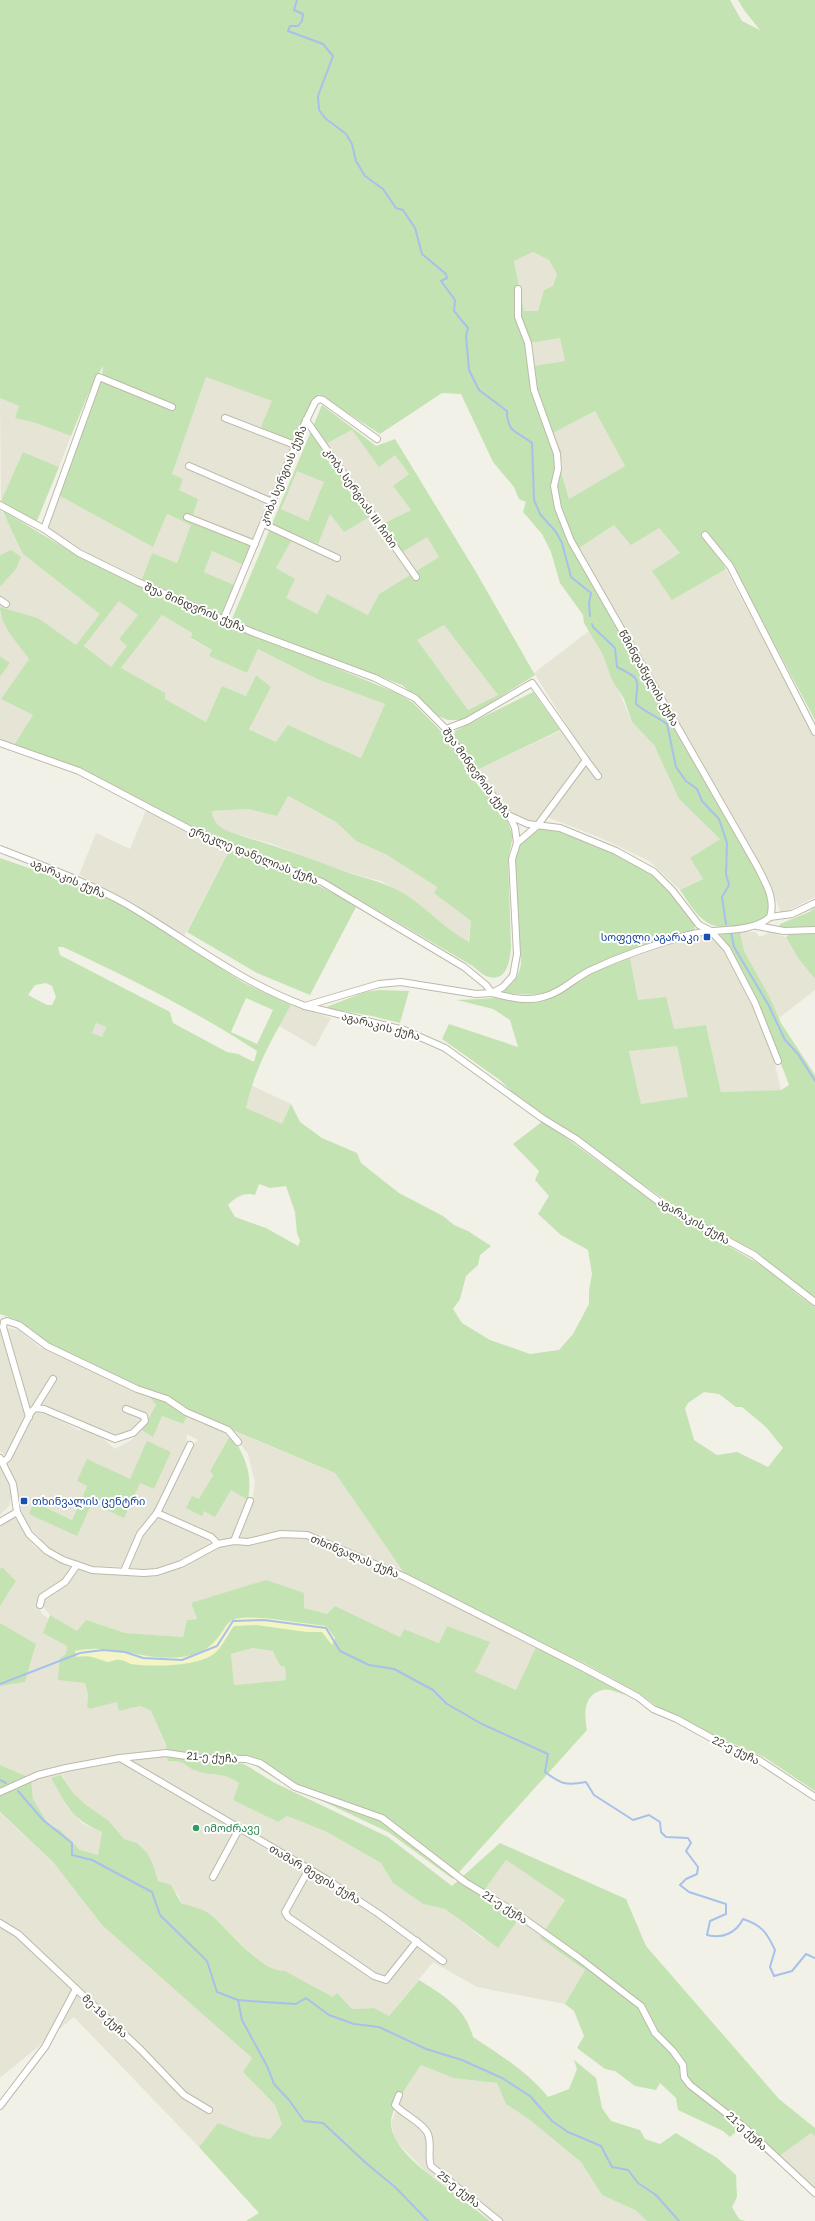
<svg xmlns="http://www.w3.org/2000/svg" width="815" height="2221" font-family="Helvetica,'Noto Sans Georgian',sans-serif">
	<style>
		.residential { fill: #e6e4d5; fill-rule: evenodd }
		.industrial { fill: #e4e2db }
		.green { fill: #c3e3b2; fill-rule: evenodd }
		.sand { fill: #f4f4c5 }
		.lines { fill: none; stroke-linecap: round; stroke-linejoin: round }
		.stream { stroke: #a7c1eb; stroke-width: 2 }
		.minor-casing { stroke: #bdbaaa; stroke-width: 8 }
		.minor { stroke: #fff; stroke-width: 6 }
		.transit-dot { fill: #1a4fb4; stroke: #fff; stroke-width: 1.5 }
		.leisure-dot { fill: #2e9e5b; stroke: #fff; stroke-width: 1.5 }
		.labels { text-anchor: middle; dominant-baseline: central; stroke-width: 4; stroke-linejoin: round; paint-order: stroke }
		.street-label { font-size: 11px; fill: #444236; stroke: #fff }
		.transit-label { font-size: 11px; fill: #164399; stroke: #fff; text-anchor: end }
		.leisure-label { font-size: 11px; fill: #27864d; stroke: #fff; text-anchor: start }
	</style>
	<rect width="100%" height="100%" fill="#f2f1e7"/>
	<!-- residential -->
	<g class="residential">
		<path d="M533,252L549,260L557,274L553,286L544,290L538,311H524L514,261Z"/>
		<path d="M560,338L565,361L534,367L530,343Z"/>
		<path d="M206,377L272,401L298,444L258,545L192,518L172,474Z"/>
		<path d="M0,398L19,406L15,418L36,423L71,436L59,467L23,452L1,501Z"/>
		<path d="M595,411L625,466L569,499L561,472L562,464L553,433Z"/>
		<path d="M352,430L379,466L395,455L409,474L393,486L411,510L382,525L427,537L439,557L379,594L368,615L327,594L317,614L285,598L276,568L295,533L330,514L320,447Z"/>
		<path d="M297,470L325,482L308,521L280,509Z"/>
		<path d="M60,496L153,547L167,514L192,525L177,563L152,553L142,579L93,556L47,529Z"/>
		<path d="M0,509L16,536L23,554L101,614L76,646L38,618L0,607V587L16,569L11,550L0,555Z"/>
		<path d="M614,525L659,528L680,553L672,600L726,569L815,738V897L781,914L771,886L751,847L579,548Z"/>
		<path d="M212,551L248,567L239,587L204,572Z"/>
		<path d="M119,600L138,615L119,639L127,646L111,667L84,646Z"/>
		<path d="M0,613L7,627L29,659L1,699L33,715L14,745L0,740V677L10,663L0,656Z"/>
		<path d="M162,615L192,633L191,639L212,650L209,656L247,673L258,649L317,679L385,704L361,758L288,725L277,743L249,728L271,687L256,675L246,696L222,686L206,722L165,699L121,668Z"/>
		<path d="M444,625L498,695L468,711L417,640Z"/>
		<path d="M589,631L603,655L632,722L654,745L679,799L720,839L690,858L703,879L680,890L649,861L601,838L547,817L541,822L531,823L519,819L503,805L477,770L568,727L534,673Z"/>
		<path d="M287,796L336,822L356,841L387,855L437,887L435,893L471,921L468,943L404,894L381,881L346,872L272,844L229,832L218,826L213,819L212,811L248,809L277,816Z"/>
		<path d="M146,810L197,838L229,851L184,936L132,902L79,875L96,833L130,849Z"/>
		<path d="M767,931L786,937L798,958L815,979V990L779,1018L744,951L740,932H756L759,937L767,934Z"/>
		<path d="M707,934L712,936L726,950L752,1002L772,1052L781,1090L721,1092L706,1025L674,1029L638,1000L630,958L691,937Z"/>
		<path d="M291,1005L331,1018L315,1047L279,1026Z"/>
		<path d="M677,1045L689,1097L641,1105L629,1050Z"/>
		<path d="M251,1085L291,1104L282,1125L246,1108Z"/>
		<path d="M9,1328L19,1330L39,1347L149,1396L156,1405L142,1429L152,1436L162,1416L183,1424L188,1414L231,1434L210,1471L213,1474L199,1500L192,1496L201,1516L204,1511L231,1489L248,1500L232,1539L220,1541L160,1511L190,1448L198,1440L187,1434L186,1448L157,1507L142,1528L122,1567L89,1566L59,1554L39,1542L41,1539L28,1526L22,1513L15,1484L8,1464L31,1416L36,1412L48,1413L80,1431L81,1428L101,1437L115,1449L133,1439L135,1433L117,1436L99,1431L42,1404L28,1410L6,1333ZM171,1452L154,1489L140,1483L92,1503L76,1536L34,1502L72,1520L87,1485L130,1479Z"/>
		<path d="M0,1330L26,1416L8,1455L6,1456L0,1451Z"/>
		<path d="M229,1429L335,1473L405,1574L298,1531H282L246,1540L236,1538L252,1502L255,1482L248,1454Z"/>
		<path d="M0,1462L12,1493L9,1506L0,1515Z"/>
		<path d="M157,1516L206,1538L212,1546L164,1567L147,1570L130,1568L128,1566L139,1540Z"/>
		<path d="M15,1517L33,1545L46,1555L70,1567L65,1579L40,1597L38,1606L42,1614L49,1619L43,1633L67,1645L66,1654L85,1683L88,1695L87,1707L90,1709L117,1702L129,1709L140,1706L151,1711L167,1749L105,1757L59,1767L28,1777L0,1765V1686L25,1682L36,1644L0,1623V1606L16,1581L2,1568L0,1569V1526Z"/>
		<path d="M284,1536L305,1537L358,1558L379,1571L411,1583L536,1647L516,1690L474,1672L490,1642L447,1626L439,1643L404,1629L400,1637L335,1606L327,1614L304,1608L191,1604L197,1619L187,1620L183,1637L125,1633L86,1620L77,1631L50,1615L42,1605L44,1599L78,1569L98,1574L148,1575L218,1547Z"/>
		<path d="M253,1648L274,1651L280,1666L285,1667L286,1680L234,1685L231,1654Z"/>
		<path d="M176,1756L196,1771L228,1775L239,1783L233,1800L278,1822L287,1816L327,1832L381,1863L393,1883L423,1904L445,1909L485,1940L481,1895L506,1860L566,1901L541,1938L585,1970L565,2004L477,1987L433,1962L389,2016L374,2008L352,2009L337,1994L333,1997L285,1971H277L258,1960L209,1913L181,1903L178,1894L158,1881L154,1867L137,1843L124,1840L109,1821L85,1804L74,1794L62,1775L51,1778L67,1807L83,1824L102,1832L98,1855L80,1850L59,1829L50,1827L33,1799L30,1781L48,1775L132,1760Z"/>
		<path d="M0,1813L53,1862L102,1925L252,2058L243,2072L275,2105L282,2124L270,2139L252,2136L218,2123L199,2147L74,2017L0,2078Z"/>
		<path d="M421,2065L453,2078L497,2083L506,2104L530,2120L581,2162L602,2195L635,2210L647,2221H489L481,2212L429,2175L395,2140L391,2123L405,2087Z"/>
		<path d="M811,2133L815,2136V2190L778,2156Z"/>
	</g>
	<!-- industrial -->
	<path class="industrial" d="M96,1023L106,1027L102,1037L92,1033Z"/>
	<!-- green -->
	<g class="green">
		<path d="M0,0H730L742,21L760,30L744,10L738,0H815V720L728,557L722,561L726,569L672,600L652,571L680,553L659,528L631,545L614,525L579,548L575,543L570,545L740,840L767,892L771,910L770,920C753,923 724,933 708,923C696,916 688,901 680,890L703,879L690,858L720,839L679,799L654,745L632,722L624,699L612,680L603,655L584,623L583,615L560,583L551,552L542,534L523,512L526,502L519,499L514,487L493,462L461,394L442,393L380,434L319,394L298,444L260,429L272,401L206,377L172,474L183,479L179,490L198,499L192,518L258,545L248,567L212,551L204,572L239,587L225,616L142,579L152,553L177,563L191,525L167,514L153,547L60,496L102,376L103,366L89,392L71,436L36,423L15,418L19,406L0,398ZM533,252L549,260L557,274L553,286L544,290L538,311H524L514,261ZM560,338L565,361L534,366L530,343ZM595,411L625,466L569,499L561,472V451L553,433Z"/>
		<path d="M322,405L376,446L395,439L476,572L535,675L463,720H448L438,716L402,685L254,630L232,619ZM352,430L379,467L395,455L409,474L393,486L411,510L381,525L399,554L427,537L439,557L379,594L368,615L327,594L317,614L286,598L295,579L276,568L295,534L318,544L330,514L344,532L371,516L320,447ZM297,471L324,482L308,521L281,509ZM444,625L498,695L468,710L417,640Z"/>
		<path d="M23,452L59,467L37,521L1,501Z"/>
		<path d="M2,510L78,556L134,582L224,622L397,693L412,702L439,729L473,779L506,817L513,836L508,859L511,947C510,961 507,984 486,976C481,974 476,968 471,965L341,889L309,874L209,836L84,770L14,745L33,715L1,699L29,659C19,644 0,626 0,607L38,618L76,645L100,614L23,554ZM119,601L138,615L119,639L127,646L111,667L84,646ZM162,615L192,633L191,638L212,650L209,656L247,673L258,649L317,679L385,704L361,758L288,725L276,742L249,729L271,687L256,675L246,696L222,686L206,722L165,699V693L121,668ZM288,796L336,822L356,841L387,855L437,887L434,893L471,921L469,942C445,929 426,907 403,893C383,881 366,879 346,872C313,859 279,847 245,837C231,832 213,829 212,811L248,809L277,816Z"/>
		<path d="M11,550L21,557L16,569L0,587V555Z"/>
		<path d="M0,656L10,663L0,677Z"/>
		<path d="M533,692L560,730L477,770L454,737L455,731Z"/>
		<path d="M541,828C565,828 642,862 660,880C673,893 683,910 694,924L695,929L583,971L562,987L541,995L499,993C512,986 518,979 521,964L515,854C520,842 529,834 541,828Z"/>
		<path d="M229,851L305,879L357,905L310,995L257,973L187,932Z"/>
		<path d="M0,858L89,889L124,906L244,983L291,1005C271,1041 255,1067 246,1108L282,1124L291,1104L300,1122L322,1138L357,1153L361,1163L399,1193L443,1216L454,1225L468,1231L491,1246L480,1255L478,1265L466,1276L460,1299L453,1309L462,1323L490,1340L530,1354L559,1350L573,1334L589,1304V1291L592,1274L588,1250L561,1235L538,1214L549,1196L535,1180L539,1171L513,1144L543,1121L662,1208L768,1269L797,1294L815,1307V1791L764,1757L706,1732L659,1708L642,1695L586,1664L524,1635L405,1574L335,1473L187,1411L167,1398L137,1388L47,1344L17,1320L0,1314ZM58,947H63C129,978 196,1011 257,1051L254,1062L238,1054L227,1052L173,1023L170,1012L60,955ZM46,983L52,986L56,997L52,1005H47L28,995L35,985ZM246,998L273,1010L257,1044L231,1032ZM96,1023L106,1027L102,1037L92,1033ZM259,1184L270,1188L286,1186L295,1212L297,1233L300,1241L298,1246L266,1228L235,1217L228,1205C236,1197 244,1192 255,1195ZM704,1392L719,1394L736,1407H742L766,1427L783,1448L768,1467L737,1452L717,1455L694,1440L685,1408L688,1403Z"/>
		<path d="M815,908V929H783L779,927L780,924L809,912Z"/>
		<path d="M740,932L744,951L770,998L781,1023L815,1075V1298L757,1252L687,1215L635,1179L581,1138L526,1103L513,1093L500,1080L442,1039L449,1024L518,1047L510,1020L493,1009L457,1000L495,998L543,1001L554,997L586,975L630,958L638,1000L666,997L674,1029L706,1025L721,1092L781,1090L789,1085L757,1000L720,934ZM677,1046L688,1097L641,1104L629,1051Z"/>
		<path d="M791,933H815V979L798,958L786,937Z"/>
		<path d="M380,990L409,991L400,1023L372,1016L324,1008L365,992Z"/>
		<path d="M149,1396L166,1400L188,1414L183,1424L162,1416L153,1437L142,1430L156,1405Z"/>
		<path d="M231,1434C245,1457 253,1473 248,1500L231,1490L215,1517L204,1511L202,1516L186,1508L192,1496L199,1499L213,1475L210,1471Z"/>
		<path d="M147,1441L171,1452L154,1489L140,1483L124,1518L92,1503L77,1536L29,1514L34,1502L72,1520L87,1486L77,1481L87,1459L130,1479Z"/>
		<path d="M2,1567L16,1581L0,1606V1569Z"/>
		<path d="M266,1580L304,1593V1608L327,1614L335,1606L400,1637L404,1629L439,1643L447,1626L490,1642L475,1672L516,1690L536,1647L627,1695C620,1694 609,1688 603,1690C583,1694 584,1715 587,1730L453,1879L388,1832L278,1780L246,1760H215L244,1764L275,1783L388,1837L452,1886L500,1843L626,1899L646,1946L779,2099L815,2128V2136L811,2133L778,2157L814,2194L738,2130L730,2137L723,2131L678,2110L676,2098L660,2083L656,2090L635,2086L615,2071L605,2069L577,2048L584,2036L574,2011L565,2004L585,1970L540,1938L565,1900L506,1860L481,1895L517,1921L498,1948L445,1909L423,1904L393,1883L381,1863L327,1832L287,1816L278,1822L233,1800L239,1783C222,1771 214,1777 197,1771C182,1766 189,1760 168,1761L167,1757C122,1760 74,1765 31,1781L33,1799L50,1827L59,1829L80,1850L98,1855L102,1832C71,1819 67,1806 51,1778L61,1775L74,1794L85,1804L109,1821L124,1839L137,1843L148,1854L154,1867L158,1881L171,1885L181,1903C190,1906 203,1909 210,1914C228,1929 261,1972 285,1971L333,1997L337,1993L352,2009L374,2008L389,2016L419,1980C444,1996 465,2007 473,2037C500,2055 528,2072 548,2097L569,2089L577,2069L574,2060L596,2078L602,2108L611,2121L640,2130L645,2139L660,2144L676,2133L717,2158L736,2175L737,2197L732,2207L739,2219L745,2221H647L635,2210L602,2195L581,2162L530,2120L506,2104L497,2083L453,2078L421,2065C412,2078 390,2109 391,2124C393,2160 465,2196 489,2221H246L259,2213L199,2147L218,2123L252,2136L270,2139L282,2124L275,2105L243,2072L252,2058L102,1925L53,1862L0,1812V1794C19,1786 37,1776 57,1771C93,1762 131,1759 167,1756L166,1745L151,1711L140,1706L119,1711L117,1702L90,1709L87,1707L88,1695L85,1683L58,1680L60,1658L66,1654L67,1646L43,1633L50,1615L77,1631L86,1620L125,1633L183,1637L187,1620L197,1619L191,1603ZM253,1648L273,1651L280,1666L285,1667L286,1680L234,1685L231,1654Z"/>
		<path d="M0,1623L36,1644L25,1682L0,1686Z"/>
		<path d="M0,1765L28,1777L0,1789Z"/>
	</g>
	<!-- sand -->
	<path class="sand" d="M265,1618L326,1626L335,1638L332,1645L322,1632H307L256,1625L234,1626C227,1635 223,1646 215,1653C198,1667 152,1667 131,1664C128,1663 124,1660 120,1660C116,1659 112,1662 108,1662C92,1658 94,1655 76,1657L75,1651C111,1642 146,1662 182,1657C198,1655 211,1648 220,1635C224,1630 226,1624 231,1621C239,1616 256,1618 265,1618Z"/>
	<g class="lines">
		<!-- stream -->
		<g class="stream">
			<path d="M297,0L294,10L303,14L302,21L298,26H290L288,31L323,44L333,56L318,96L319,110L325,118L346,134L352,144L356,161L365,176L383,189L396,208L403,210L415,228L422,254L446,274L447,278L441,281L455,300L454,311L468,328L466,336L469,370L479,390L507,411C507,433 517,431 532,443L534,500L540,514L556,532L562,543L571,577L591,593L589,603L590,616"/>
			<path d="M592,624L593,627L615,648L617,667C643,680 637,678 636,704C645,712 656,716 667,724L676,767L686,781L697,789L702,801L719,819L727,843L726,874L729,885L722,897L726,924"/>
			<path d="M731,932L734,947L769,1006L785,1040L798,1054L815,1081"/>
			<path d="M0,1684L80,1653L103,1650L125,1652L143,1658L182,1660L217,1646L233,1621L264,1620L326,1628L340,1651L369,1665L394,1669L433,1690L447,1704L482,1724L548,1754L545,1772C561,1784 566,1786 586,1782L594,1795L633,1820L649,1815L660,1822L661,1832L666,1837L688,1838L691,1843L686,1851L698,1867L697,1874L686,1879L680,1885L689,1892L726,1904V1914L710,1921L707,1935C723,1939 736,1933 743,1919C762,1925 767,1933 775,1950L770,1967L774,1976L792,1971L806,1954L815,1958"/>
			<path d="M0,1780L6,1783"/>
			<path d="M18,1791L43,1820L72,1843V1855L92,1860L152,1892L160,1915L207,1961L217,1992L238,2000L264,2002L296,2004L306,1998L329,2015L354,2024L379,2027L426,2049L462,2060L502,2078L530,2096L552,2121L568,2132L601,2146L612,2167L628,2170L638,2183L656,2195L679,2221"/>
			<path d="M238,2000L242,2020L267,2066L274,2084L289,2100L304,2121L323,2123L366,2163L396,2188L428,2221"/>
		</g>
		<defs>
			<g id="minor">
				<path d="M225,418L295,445"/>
				<path d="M306,420L416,577"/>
				<path d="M189,466L272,502"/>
				<path d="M0,505L44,529L79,553L138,582L252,632L375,678L415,698L446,729L460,753L511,819L515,828L517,843L512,859L517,954L513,976L503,987L492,993L476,994L401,982L379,984L305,1006"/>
				<path d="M187,517L255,544"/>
				<path d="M264,524L337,558"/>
				<path d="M44,529L99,377L172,407"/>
				<path d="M705,535L730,566L815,732"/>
				<path d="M0,600L6,604"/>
				<path d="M224,618L303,427L315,402L319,399L323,400L377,439"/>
				<path d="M446,729L467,721L532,683L586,760L537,826L517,843"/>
				<path d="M0,743L79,771L206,838L322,882L464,967L486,985L492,993C508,997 526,1002 543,997C561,993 574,978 591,970C621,956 656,944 688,935C714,927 749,935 770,917C776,899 765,882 757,866L571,541L558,508L554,486L558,469L557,454L534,390L528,343L518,317V289"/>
				<path d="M586,760L598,776"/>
				<path d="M510,816L528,824L560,828L616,851L654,872L672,890L699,925L711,931L727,949L755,1003L778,1061"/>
				<path d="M0,849C44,866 87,882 128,905C187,940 240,982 305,1006L404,1030L445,1048L542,1118L576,1139L666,1207L754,1255L815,1302"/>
				<path d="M770,917L792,914L815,903"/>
				<path d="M757,926L784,931L815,930"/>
				<path d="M35,1408L53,1379"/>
				<path d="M29,1417L3,1327L4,1322L7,1321L19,1325L47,1346L137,1389L167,1399L186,1412L228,1430L238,1442"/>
				<path d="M0,1458L13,1484L17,1512L29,1534L47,1551L63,1560L92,1570L144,1573L157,1572L181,1564L218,1544L234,1541L248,1542L281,1534L307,1535L405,1577L582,1667L638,1697L653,1709L677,1719L724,1745L759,1760L815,1797"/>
				<path d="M3,1462L8,1458L31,1412L35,1408L44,1409L115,1439L133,1433L145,1421L144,1416L126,1409"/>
				<path d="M157,1513L211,1537L218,1544"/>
				<path d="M0,1522L17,1512"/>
				<path d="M234,1541L250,1501"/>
				<path d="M124,1571L140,1534L157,1513L190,1445"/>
				<path d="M40,1605L42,1597L65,1582L77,1565"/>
				<path d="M120,1758L326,1879L379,1914L443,1961"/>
				<path d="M0,1792L38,1775L66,1768L120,1758L166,1753L200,1758L246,1759L260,1763L295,1787L382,1818L465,1882L516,1913L579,1958L641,2006L655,2033L673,2051L683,2065L684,2077L690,2085L744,2127L815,2193"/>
				<path d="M309,1869L285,1912L288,1917L374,1976L386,1980L417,1941"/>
				<path d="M213,1877L239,1829"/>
				<path d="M0,1923L18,1934L141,2050L184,2095L209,2110"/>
				<path d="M399,2095L395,2105C404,2115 419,2120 427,2132C433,2143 427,2155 431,2166L499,2221"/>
				<path d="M0,2106L45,2047L76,1989"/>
			</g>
		</defs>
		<!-- minor casing -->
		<use href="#minor" class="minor-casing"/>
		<!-- minor -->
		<use href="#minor" class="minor"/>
	</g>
	<!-- markers -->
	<g class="transit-dot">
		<rect x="703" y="933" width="8" height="8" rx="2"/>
		<rect x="20" y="1497" width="8" height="8" rx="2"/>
	</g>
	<circle class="leisure-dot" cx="196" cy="1828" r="4"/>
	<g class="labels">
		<!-- street labels -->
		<g class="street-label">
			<text transform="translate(283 475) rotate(-68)">კობა სერგიას ქუჩა</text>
			<text transform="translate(361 498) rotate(55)">კობა სერგიას III ჩიხი</text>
			<text transform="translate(195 607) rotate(23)">შუა მინდვრის ქუჩა</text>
			<text transform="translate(649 678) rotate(60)">წმინდაწყლის ქუჩა</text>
			<text transform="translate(477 773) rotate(54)">შუა მინდვრის ქუჩა</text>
			<text transform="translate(254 855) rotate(22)">ერეკლე დანელიას ქუჩა</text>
			<text transform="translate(68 878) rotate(24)">აგარაკის ქუჩა</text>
			<text transform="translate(381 1026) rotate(15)">აგარაკის ქუჩა</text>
			<text transform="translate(694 1221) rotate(30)">აგარაკის ქუჩა</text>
			<text transform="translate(355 1556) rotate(23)">თხინვალას ქუჩა</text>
			<text transform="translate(736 1750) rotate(26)">22-ე ქუჩა</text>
			<text transform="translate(212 1757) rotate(4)">21-ე ქუჩა</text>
			<text transform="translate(315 1874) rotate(31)">თამარ მეფის ქუჩა</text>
			<text transform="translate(505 1907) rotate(33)">21-ე ქუჩა</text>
			<text transform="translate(105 2016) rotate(43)">მე-19 ქუჩა</text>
			<text transform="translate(747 2131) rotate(43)">21-ე ქუჩა</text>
			<text transform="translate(459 2189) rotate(39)">25-ე ქუჩა</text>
		</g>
		<!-- transit labels -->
		<g class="transit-label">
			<text x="699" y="937">სოფელი აგარაკი</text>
			<text x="32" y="1501" text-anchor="start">თხინვალის ცენტრი</text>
		</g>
		<!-- leisure labels -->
		<g class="leisure-label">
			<text x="204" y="1828">იმოძრავე</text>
		</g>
	</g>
</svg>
